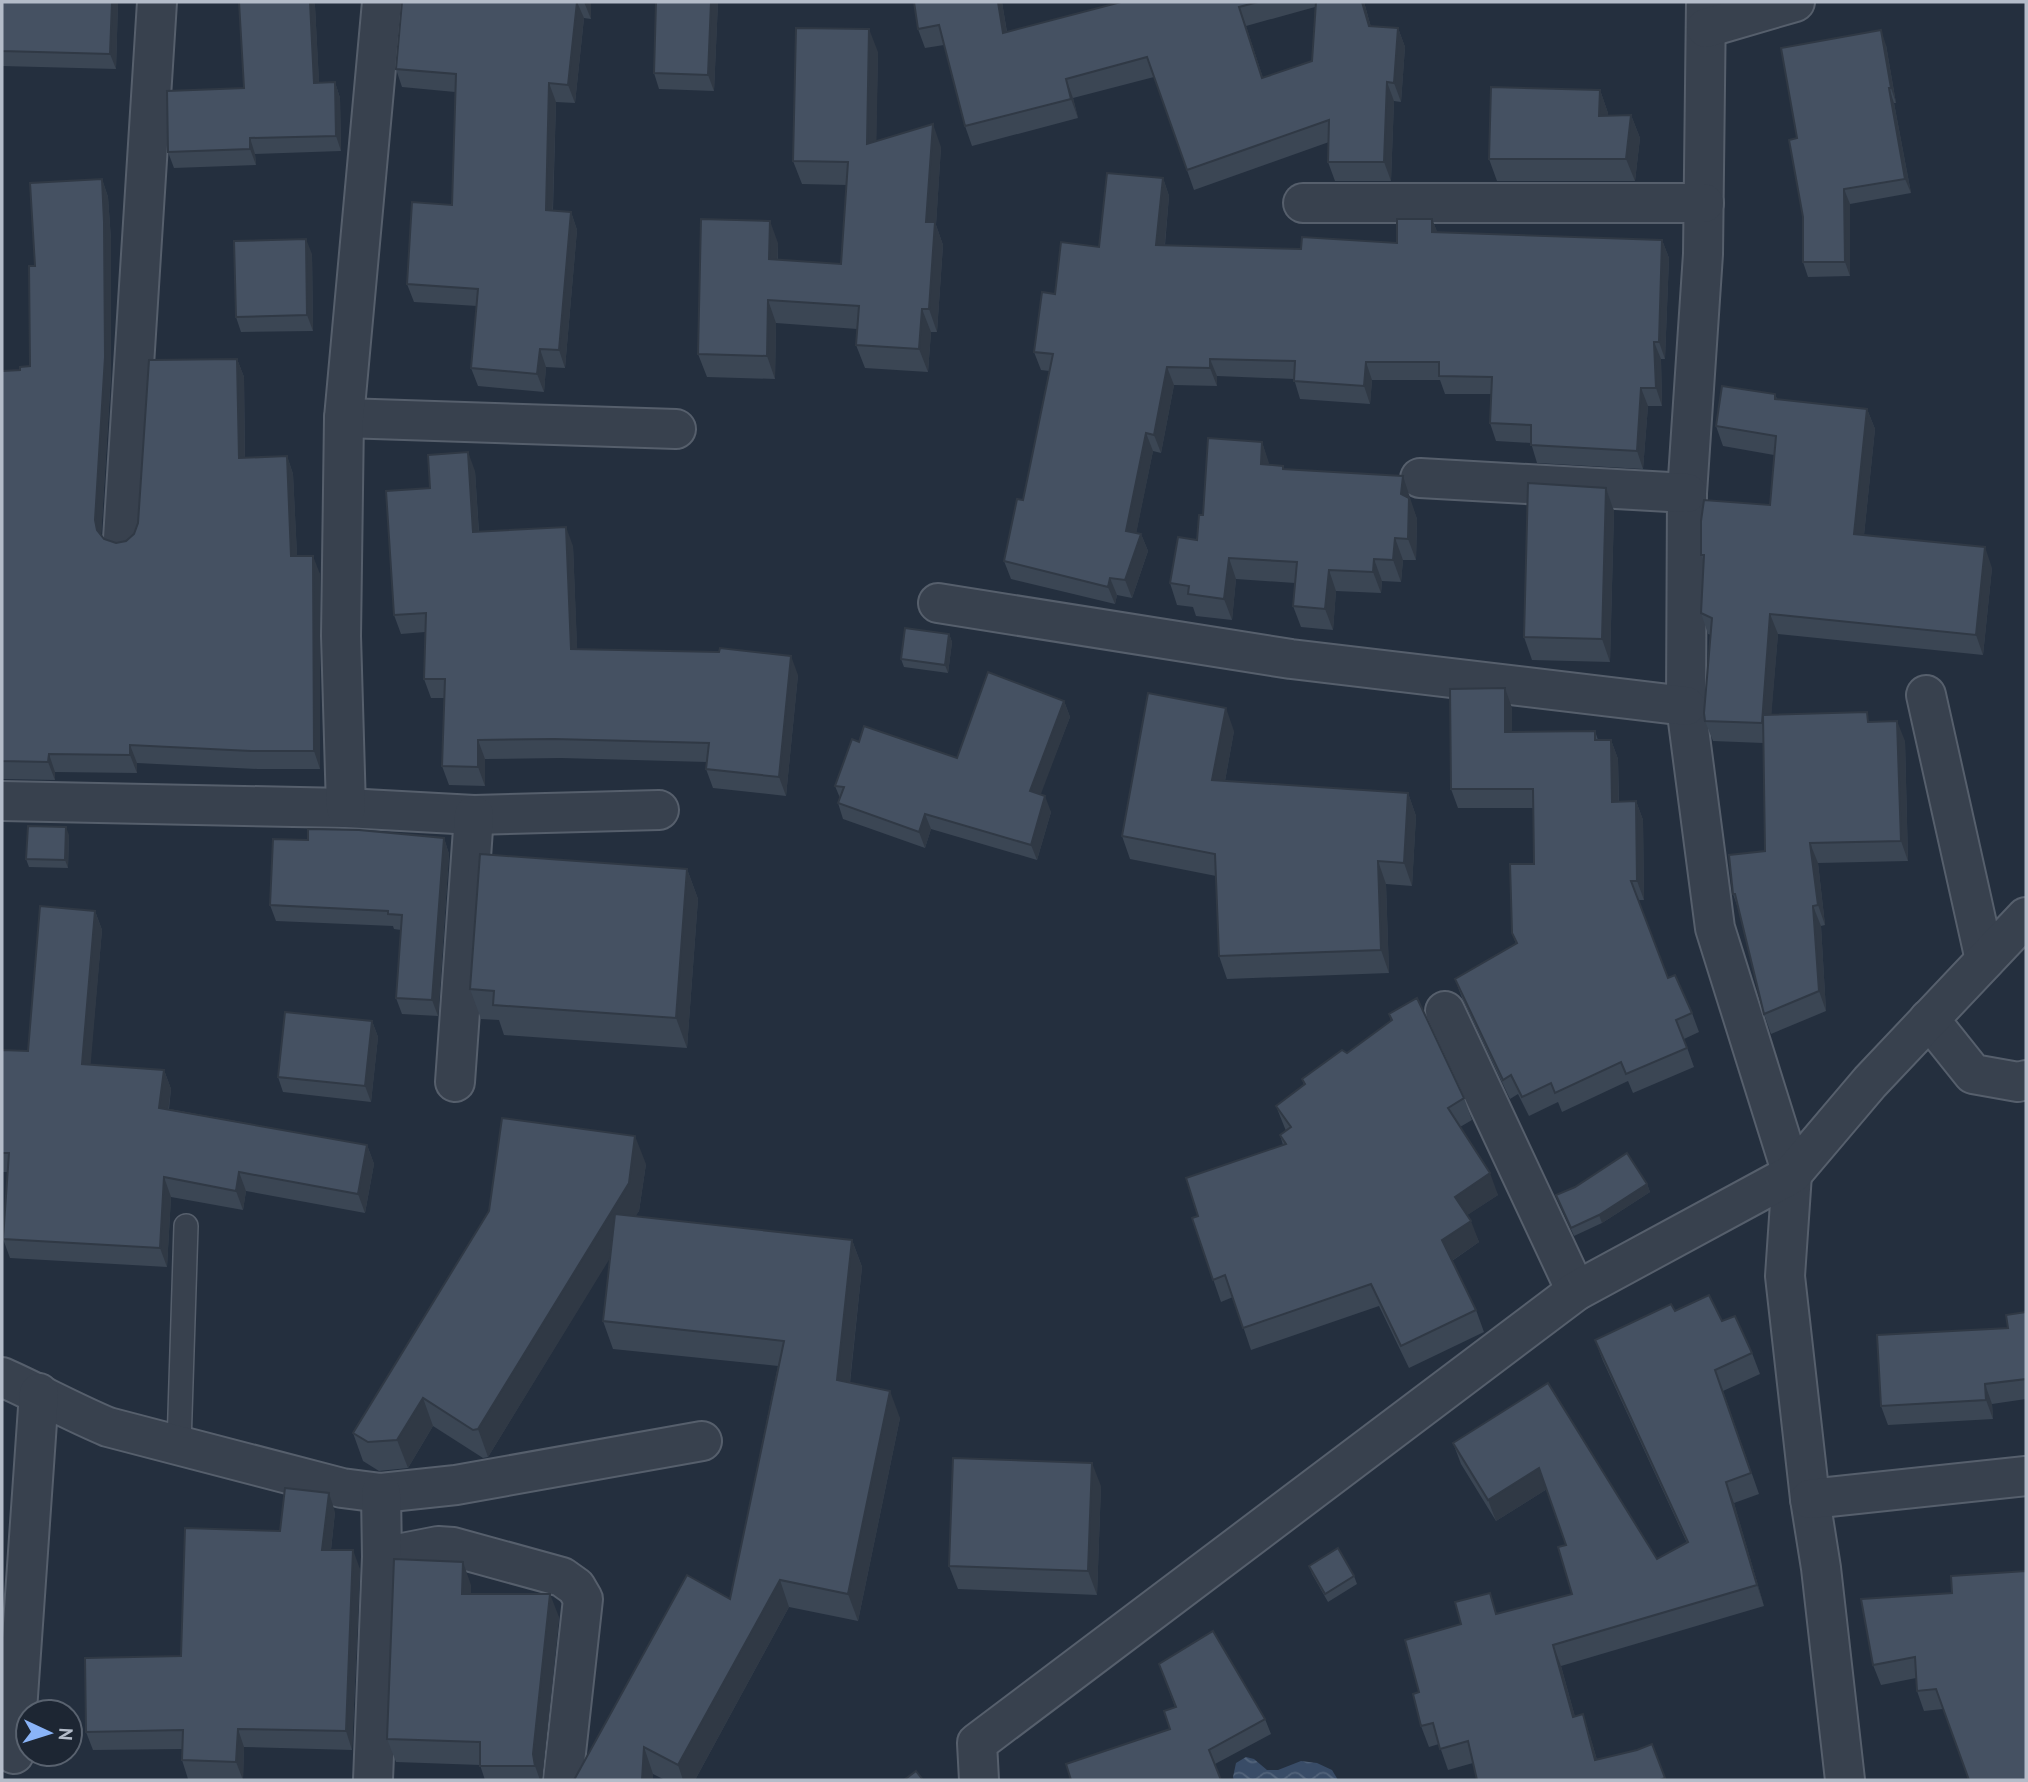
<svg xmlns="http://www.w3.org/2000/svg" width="2028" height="1782" font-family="'PT Sans',sans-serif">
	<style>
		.water { fill: url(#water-waves) }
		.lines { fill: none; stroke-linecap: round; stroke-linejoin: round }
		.service-casing { stroke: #565f6c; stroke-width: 26 }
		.minor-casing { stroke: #565f6c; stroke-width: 42 }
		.service { stroke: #38414e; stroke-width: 23 }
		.minor { stroke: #38414e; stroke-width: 38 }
		.wall { fill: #3b4654; fill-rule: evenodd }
		.shaded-wall { fill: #303945 }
		.building { fill: #455162; stroke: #303945; stroke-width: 2 }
	</style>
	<defs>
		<pattern id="water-waves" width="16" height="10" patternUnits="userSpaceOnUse" patternTransform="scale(1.75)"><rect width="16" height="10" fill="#394c67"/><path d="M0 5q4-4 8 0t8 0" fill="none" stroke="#53647b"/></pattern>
	</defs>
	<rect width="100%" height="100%" fill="#242f3e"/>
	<!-- water -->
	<path class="water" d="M1246,1757L1254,1759L1267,1770H1278L1301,1761L1317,1763L1332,1770L1338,1780H1234L1233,1777L1236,1763Z"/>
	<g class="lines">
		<defs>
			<path id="service" d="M179,1445L186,1226"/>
			<g id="minor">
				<path d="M1706,2L1703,254L1687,493L1686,706L1715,928L1792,1174L1785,1276L1810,1499L1821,1568L1845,1780"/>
				<path d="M1706,28L1795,2"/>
				<path d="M1303,203H1704"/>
				<path d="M344,418L676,429"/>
				<path d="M1420,478L1687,493"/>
				<path d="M123,539L157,2"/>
				<path d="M938,603L1291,659L1686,706"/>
				<path d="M1926,695L1985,960"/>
				<path d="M2,801L346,808L474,815L659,810"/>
				<path d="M346,808L341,636L344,418L382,2"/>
				<path d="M1445,1011L1576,1291"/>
				<path d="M1929,1019L1973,1074L2018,1082L2026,1080"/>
				<path d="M455,1082L474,815"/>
				<path d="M2,1377C38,1393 72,1412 108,1427L342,1488L381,1493L456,1485L702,1441"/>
				<path d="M1810,1499L2026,1476"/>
				<path d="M382,1557L438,1546L453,1547L562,1577L576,1587L583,1599L563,1780"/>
				<path d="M14,1754L39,1393"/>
				<path d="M373,1780L382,1557L381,1493"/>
				<path d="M979,1780L977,1743L1576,1291L1792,1174L1870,1082L2026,917"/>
			</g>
		</defs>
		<!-- service casing -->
		<use href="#service" class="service-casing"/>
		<!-- minor casing -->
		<use href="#minor" class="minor-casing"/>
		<!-- service -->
		<use href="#service" class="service"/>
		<!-- minor -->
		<use href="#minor" class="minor"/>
	</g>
	<!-- wall -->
	<g class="wall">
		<path d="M2,2H118L116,69L2,66Z"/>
		<path d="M239,2H314L315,6L319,83L335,82L340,98L341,151L255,154L256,165L174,168L168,152L244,88Z"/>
		<path d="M402,2H591V19L584,18L575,103L556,102L553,210L571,212L577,230L565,368L546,367L544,392L478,386L471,368L477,306L414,302L407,284L452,205L455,92L402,87L396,69Z"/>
		<path d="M718,2L714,91L659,89L654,73Z"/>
		<path d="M1002,2L1007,32L1121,2H1364L1371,27L1398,28L1405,47L1401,102L1394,101L1391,181H1335L1328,162L1329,142L1194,190L1154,77L1073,98L1078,118L972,146L965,126L944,45L925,48L918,29ZM1315,7L1312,61L1263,78L1246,26Z"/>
		<path d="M1886,45L1896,103H1894L1911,193L1850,204V276L1808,277L1803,262V217L1797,138Z"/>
		<path d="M878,52L876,141L941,147L936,225L943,245L937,332H931L928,372L865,368L856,345L857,329L776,323L775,379L707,377L698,354L778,243V260L841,264L847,185L802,184L793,161Z"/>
		<path d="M1600,90L1608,113V116L1631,115L1640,138L1635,181H1497L1489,159Z"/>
		<path d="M1163,178L1169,196L1165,245L1301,249L1397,243L1432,219L1437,232L1662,240L1669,258L1665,359H1661L1662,406H1648L1643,469L1537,463L1531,443L1496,441L1490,423L1491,394H1445L1440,380H1372L1370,404L1300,399L1294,379L1217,376V386L1174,385L1161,453L1153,451L1136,533L1141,534L1148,551L1132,598L1117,595L1115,604L1011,579L1004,561L1023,500L1049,371L1041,370L1034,352L1055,294Z"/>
		<path d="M102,179L108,197L111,240V375L101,536L104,539L116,543L126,541L134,534L237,359L244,377L245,458L287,456L293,474L297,556L320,574V769H258L137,763V773L55,772V780L2,779V371L20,370L30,366L35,266Z"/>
		<path d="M312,254L313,331L241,332L236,317Z"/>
		<path d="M1775,394L1777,399L1867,409L1875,429L1864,535L1992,568L1983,655L1778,634L1771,715L1871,722L1905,741L1908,861L1818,863L1825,925L1821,926L1826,1011L1771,1034L1764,1014L1740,914L1733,894L1765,851L1763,743L1713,741L1705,721L1711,635L1708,634L1701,613L1704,562L1701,555L1770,505L1774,455L1723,446L1716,426Z"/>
		<path d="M1262,442L1269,465L1283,466L1284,469L1410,497V500L1417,519L1416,560H1403L1401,582L1382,581L1381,593L1336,591L1333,630L1301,627L1293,606L1295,583L1236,579L1232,620L1196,616L1193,607L1177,605L1170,583L1197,540L1203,515Z"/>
		<path d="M475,471L479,532L573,546L577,649L798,675L786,796L713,788L706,769L707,762L561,758L485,759V786L449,785L442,766L444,698H431L424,679L425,632L401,634L394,615L430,488Z"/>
		<path d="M1606,488L1614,511L1610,662L1532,660L1524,637Z"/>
		<path d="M949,634L952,642L948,673L904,667L901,659Z"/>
		<path d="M1064,701L1070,717L1040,794L1051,812L1037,860L931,829L925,848L843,819L838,803L840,798L835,786L859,742L957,758Z"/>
		<path d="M1512,708V732L1595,731L1598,740H1611L1618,759L1619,802L1636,801L1643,820L1644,900H1638L1668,978L1692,1013L1699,1032L1684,1039L1694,1067L1633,1093L1628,1081L1562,1112L1558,1102L1529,1116L1518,1094L1510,1099L1462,998L1455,979L1516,944L1512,933L1534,864L1533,808H1458L1451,789Z"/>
		<path d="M1234,731L1225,781L1408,793L1416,816L1412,886L1386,884L1389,973L1227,979L1219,956L1216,876L1130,859L1122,836Z"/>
		<path d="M69,835L68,868L29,867L26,859Z"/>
		<path d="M444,838L449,854L438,1016L402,1014L396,998L401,930L394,929L393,926L276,921L270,905L308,840Z"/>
		<path d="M687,869L698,899L687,1048L504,1035L499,1020L481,1019L470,989Z"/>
		<path d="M95,911L102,930L90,1065L164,1070L171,1089L169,1109L367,1145L374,1164L365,1213L246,1191L243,1210L171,1197L167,1267L10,1258L3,1239L8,1172H2V1050L28,1051Z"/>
		<path d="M1389,1014L1464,1098L1472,1120L1460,1127L1498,1195L1467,1215L1479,1242L1452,1261L1476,1310L1484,1332L1409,1368L1379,1306L1251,1350L1233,1297L1221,1302L1192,1218L1198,1216L1283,1145L1280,1135L1286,1131L1276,1106L1304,1085L1302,1079L1347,1053L1391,1021Z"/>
		<path d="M372,1021L378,1037L371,1102L283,1092L278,1077Z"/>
		<path d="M646,1164L639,1211L635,1216L852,1240L862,1267L850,1383L900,1418L858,1621L789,1607L695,1780H665L653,1774L574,1780L730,1599L778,1366L613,1349L603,1321L610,1257L488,1457L483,1458L433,1426L408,1468L379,1471L363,1461L353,1433Z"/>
		<path d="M1647,1184L1650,1192L1602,1223L1574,1236L1556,1195Z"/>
		<path d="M1675,1311L1722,1321L1752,1353L1760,1374L1723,1391L1759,1494L1734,1503L1764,1606L1561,1666L1575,1717L1590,1736L1597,1760L1637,1750L1652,1744L1666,1780H1477L1473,1763L1448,1770L1439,1744L1429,1747L1421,1726L1419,1692L1498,1614L1572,1594L1566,1545L1547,1489L1496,1521L1461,1464L1453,1443L1548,1383L1657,1559L1687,1543L1603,1361L1595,1340Z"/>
		<path d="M2026,1312V1399L1992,1404L1993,1419L1888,1425L1881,1406L2008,1328Z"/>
		<path d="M1101,1486L1097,1595L958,1589L949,1566Z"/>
		<path d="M335,1512L331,1550L360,1569L352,1750L244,1747L243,1780L188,1779L182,1760V1749L93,1750L86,1732L181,1656L280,1531Z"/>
		<path d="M1309,1566L1354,1576L1357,1584L1328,1602L1312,1574Z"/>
		<path d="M2026,1571L1943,1709L1924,1711L1917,1691L1916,1678L1881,1685L1873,1665Z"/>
		<path d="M471,1585V1594L559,1617L542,1780H485L480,1765L396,1762L387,1739Z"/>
		<path d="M1159,1664L1265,1719L1271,1734L1215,1764L1170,1729L1175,1707Z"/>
	</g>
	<!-- shaded-wall -->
	<g class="shaded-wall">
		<path d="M112,2H118L116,69L110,54Z"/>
		<path d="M310,2H314L315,6L320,99L314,83Z"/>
		<path d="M577,2L584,18L575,103L568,85Z"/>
		<path d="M584,2H591V19Z"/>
		<path d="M711,2H718L714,91L708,75Z"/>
		<path d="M998,2H1002L1010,52L1003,33Z"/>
		<path d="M1362,2H1364L1376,46L1369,26Z"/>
		<path d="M1239,7L1246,26L1269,98L1262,78Z"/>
		<path d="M1398,28L1405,47L1401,102L1394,83Z"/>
		<path d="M869,29L878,52L876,167L867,144Z"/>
		<path d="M1881,30L1886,45L1896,103L1891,88Z"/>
		<path d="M1066,79L1073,98L1078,118L1071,99Z"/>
		<path d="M335,82L340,98L341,151L336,136Z"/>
		<path d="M1387,82L1394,101L1391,181L1384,162Z"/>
		<path d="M549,83L556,102L552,228L546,210Z"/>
		<path d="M1889,88L1894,103L1911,193L1905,179Z"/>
		<path d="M1600,90L1608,113L1607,138L1599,116Z"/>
		<path d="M1631,115L1640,138L1635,181L1626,159Z"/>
		<path d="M933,124L941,147L936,225L943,245L937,332L929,309L926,222Z"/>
		<path d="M250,138L255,154L256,165L250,149Z"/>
		<path d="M1163,178L1169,196L1163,263L1156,245Z"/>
		<path d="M102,179L108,197L111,240V375L101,538L97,530L95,520Z"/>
		<path d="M1844,189L1850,204V276L1845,262Z"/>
		<path d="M571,212L577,230L565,368L559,350Z"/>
		<path d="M1432,219L1439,236L1432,232Z"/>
		<path d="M770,221L778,243L777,282L769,259Z"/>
		<path d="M306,239L312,254L313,331L307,315Z"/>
		<path d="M1662,240L1669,258L1665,359L1659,342Z"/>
		<path d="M768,300L776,323L775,379L767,356Z"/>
		<path d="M922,309L931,332L928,372L919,349Z"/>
		<path d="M1654,342L1661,359L1662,406L1656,388Z"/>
		<path d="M540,349L546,367L544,392L537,374Z"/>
		<path d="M237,359L244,377L245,476L239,458Z"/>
		<path d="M1210,359L1217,376V386L1210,368Z"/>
		<path d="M1366,362L1372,380L1370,404L1364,386Z"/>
		<path d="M1167,367L1174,385L1161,453L1154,435Z"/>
		<path d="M1641,388L1648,406L1643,469L1637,451Z"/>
		<path d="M1867,409L1875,429L1862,554L1854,534Z"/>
		<path d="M1146,433L1153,451L1133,549L1126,531Z"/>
		<path d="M1262,442L1269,463L1268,486L1261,464Z"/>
		<path d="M468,452L475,471L480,551L473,532Z"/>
		<path d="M287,456L293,474L298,574L291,556Z"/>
		<path d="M1403,476L1417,519L1416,560L1408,539L1401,494Z"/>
		<path d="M1606,488L1614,511L1610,662L1602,639Z"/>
		<path d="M566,527L573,546L578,668L571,649Z"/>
		<path d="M1141,534L1148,551L1132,598L1125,580Z"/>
		<path d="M1395,538L1403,560L1401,582L1393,560Z"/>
		<path d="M1985,547L1992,568L1983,655L1976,635Z"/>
		<path d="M313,556L320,574V769L314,751Z"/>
		<path d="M1229,558L1236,579L1232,620L1224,599Z"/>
		<path d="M1374,559L1382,581L1381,593L1373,572Z"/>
		<path d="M1329,570L1336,591L1333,630L1325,609Z"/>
		<path d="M1110,578L1117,595L1115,604L1108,587Z"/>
		<path d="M1770,614L1778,634L1769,744L1762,723Z"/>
		<path d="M949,634L952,642L948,673L945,665Z"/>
		<path d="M791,656L798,675L786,796L779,777Z"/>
		<path d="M1505,688L1512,708V751L1505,732Z"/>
		<path d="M1064,701L1070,717L1036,807L1030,791Z"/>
		<path d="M1226,708L1234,731L1221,803L1212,780Z"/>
		<path d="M1897,721L1905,741L1908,861L1901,841Z"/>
		<path d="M478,740L485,759V786L478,767Z"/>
		<path d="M1611,740L1618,759L1619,821L1612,802Z"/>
		<path d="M130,745L137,763V773L130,755Z"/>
		<path d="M49,754L55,772V780L48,762Z"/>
		<path d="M1408,793L1416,816L1412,886L1404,863Z"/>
		<path d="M1045,796L1051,812L1037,860L1031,845Z"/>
		<path d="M1636,801L1643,820L1644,900L1637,881Z"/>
		<path d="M925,814L931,829L925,848L919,832Z"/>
		<path d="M66,827L69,835L68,868L65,860Z"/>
		<path d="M444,838L449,854L438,1016L432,1000Z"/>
		<path d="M1810,843L1818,863L1825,925L1818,905Z"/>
		<path d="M1378,861L1386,884L1389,973L1381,950Z"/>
		<path d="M687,869L698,899L687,1048L676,1018Z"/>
		<path d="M1813,906L1821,926L1826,1011L1819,991Z"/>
		<path d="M95,911L102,930L89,1084L82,1064Z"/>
		<path d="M372,1021L378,1037L371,1102L365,1086Z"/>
		<path d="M164,1070L171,1089L166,1127L159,1108Z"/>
		<path d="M635,1136L646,1164L639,1211L488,1457L478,1429Z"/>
		<path d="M367,1145L374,1164L365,1213L358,1194Z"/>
		<path d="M239,1172L246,1191L243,1210L236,1191Z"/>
		<path d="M1490,1173L1498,1195L1463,1218L1455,1197Z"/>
		<path d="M164,1177L171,1197L167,1267L160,1248Z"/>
		<path d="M1647,1184L1650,1192L1602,1223L1599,1215Z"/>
		<path d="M1471,1221L1479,1242L1450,1262L1442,1240Z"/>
		<path d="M852,1240L862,1267L847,1408L837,1380Z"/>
		<path d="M1985,1384L1992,1404L1993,1419L1986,1400Z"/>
		<path d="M890,1391L900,1418L858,1621L848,1594Z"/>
		<path d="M423,1398L433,1426L408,1468L397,1440Z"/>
		<path d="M1092,1463L1101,1486L1097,1595L1088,1571Z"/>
		<path d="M1539,1468L1547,1489L1496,1521L1488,1500Z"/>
		<path d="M1726,1482L1734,1503L1764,1606L1757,1585Z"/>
		<path d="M329,1493L335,1512L329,1568L322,1550Z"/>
		<path d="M353,1550L360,1569L352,1750L346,1731Z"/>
		<path d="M463,1562L471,1585V1617L462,1594Z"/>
		<path d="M780,1580L789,1607L695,1780H683L678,1765Z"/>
		<path d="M550,1594L559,1617L542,1780H540L535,1766L533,1754Z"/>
		<path d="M1553,1645L1561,1666L1581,1738L1573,1717Z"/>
		<path d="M1583,1714L1590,1736L1603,1780L1595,1760Z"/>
		<path d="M238,1729L244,1747L243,1780L236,1762Z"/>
		<path d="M644,1747L653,1774V1780H642Z"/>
	</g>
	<!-- building -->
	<g class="building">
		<path d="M2,2H112L110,54L2,51Z"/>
		<path d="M239,2H310L314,83L335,82L336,136L250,138V149L168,152L167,91L244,88Z"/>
		<path d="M402,2H577L568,85L549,83L546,210L571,212L559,350L540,349L537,374L471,368L478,289L407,284L412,202L452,205L456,74L396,69Z"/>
		<path d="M656,2H711L708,75L654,73Z"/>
		<path d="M914,2H998L1003,33L1121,2H1258L1239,7L1262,78L1312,61L1316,2H1362L1369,26L1398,28L1394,83L1387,82L1384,162H1328L1329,120L1187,170L1147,57L1066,79L1071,99L965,126L939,25L918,29Z"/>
		<path d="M796,28L869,29L867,144L933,124L926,222H935L929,309H922L919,349L856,345L859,306L768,300L767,356L698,354L701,219L770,221L769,259L841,264L848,162L793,161Z"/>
		<path d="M1881,30L1891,88H1889L1905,179L1844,189L1845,262H1803V217L1789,140L1797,138L1781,48Z"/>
		<path d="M1491,87L1600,90L1599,116L1631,115L1626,159H1489Z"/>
		<path d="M1107,173L1163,178L1156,245L1301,249L1302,237L1397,243V219H1432V232L1662,240L1659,342H1654L1656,388H1641L1637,451L1531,445V425L1490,423L1492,377L1439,376V362H1366L1364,386L1294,381L1295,361L1210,359V368L1167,367L1154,435L1146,433L1126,531L1141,534L1125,580L1110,578L1108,587L1004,561L1017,499L1023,500L1053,354L1034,352L1042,292L1055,294L1061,242L1099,247Z"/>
		<path d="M102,179L104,222L105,357L95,520L97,530L104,539L116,543L126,541L134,534L138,523L149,360L237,359L239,458L287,456L291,556H313L314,751H251L130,745V755L49,754L48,762L2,761V371L20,370V367L30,366L29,266H35L30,183Z"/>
		<path d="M306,239L307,315L236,317L234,241Z"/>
		<path d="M1722,386L1775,394V399L1867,409L1854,534L1985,547L1976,635L1770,614L1762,723L1705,721L1704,713L1712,618L1701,613L1704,555H1701V521L1704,500L1770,505L1776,436L1716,426Z"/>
		<path d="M1208,438L1262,442L1261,464L1283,466V469L1403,476L1401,494L1409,498L1408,539L1395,538L1393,560L1374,559L1373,572L1329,570L1325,609L1293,606L1297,562L1229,558L1224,599L1188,594L1189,586L1170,583L1178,537L1197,540L1199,515H1203Z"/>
		<path d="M468,452L473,532L566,527L571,649L719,652L720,648L791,656L779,777L706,769L709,743L554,739L478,740V767L442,766L445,679H424L426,613L394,615L386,491L430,488L428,455Z"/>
		<path d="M1528,483L1606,488L1602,639L1524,637Z"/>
		<path d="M905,628L949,634L945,665L901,659Z"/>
		<path d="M988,672L1064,701L1030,791L1045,796L1031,845L925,814L919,832L838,803L844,787L835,786L852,739L859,742L864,726L957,758Z"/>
		<path d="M1505,688V732L1595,731V740H1611L1612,802L1636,801L1637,881H1631L1668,978L1675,975L1692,1013L1676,1020L1687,1048L1626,1074L1621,1062L1555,1093L1551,1083L1522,1097L1511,1075L1503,1080L1455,979L1517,943L1512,933L1510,864H1534L1533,789H1451L1450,689Z"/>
		<path d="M1148,693L1226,708L1212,780L1408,793L1404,863L1378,861L1381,950L1219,956L1215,854L1122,836Z"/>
		<path d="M1867,712L1868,722L1897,721L1901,841L1810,843L1818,905L1813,906L1819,991L1764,1014L1735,894H1733L1729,855L1765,851L1763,715Z"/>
		<path d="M28,826L66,827L65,860L26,859Z"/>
		<path d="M308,829L359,830L444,838L432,1000L396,998L402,915L388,914V911L270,905L273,839L308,840Z"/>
		<path d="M480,854L687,869L676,1018L493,1005L494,991L470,989Z"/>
		<path d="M40,906L95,911L82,1064L164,1070L159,1108L367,1145L358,1194L239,1172L236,1191L164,1177L160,1248L3,1239L9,1153H2V1050L28,1051Z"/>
		<path d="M1417,998L1464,1098L1448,1108L1490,1173L1455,1197L1471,1221L1442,1240L1476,1310L1401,1346L1371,1284L1243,1328L1225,1275L1213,1280L1192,1218L1198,1216L1186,1178L1286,1144L1280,1135L1291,1127L1276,1106L1305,1084L1302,1079L1342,1050L1347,1053L1392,1020L1389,1014Z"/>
		<path d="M285,1012L372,1021L365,1086L278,1077Z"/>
		<path d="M502,1118L635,1136L629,1183L478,1429L473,1430L423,1398L397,1440L368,1442L353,1433L489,1211Z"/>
		<path d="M1627,1153L1647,1184L1599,1215L1571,1228L1556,1195L1575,1187Z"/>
		<path d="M615,1214L852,1240L837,1380L890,1391L848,1594L780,1580L678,1765L644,1747L642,1780H574L687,1575L730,1599L784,1341L603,1321Z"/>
		<path d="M1709,1295L1722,1321L1735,1316L1752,1353L1715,1370L1751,1473L1726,1482L1757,1585L1553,1645L1573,1717L1583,1714L1595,1760L1637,1750L1652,1744L1665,1778L1660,1780H1477L1468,1741L1440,1749L1433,1723L1421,1726L1413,1694L1419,1692L1405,1640L1461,1624L1455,1602L1490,1593L1496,1614L1572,1594L1558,1547L1566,1545L1539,1468L1488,1500L1453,1443L1548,1383L1657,1559L1688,1542L1595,1340L1671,1304L1675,1311Z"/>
		<path d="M2026,1312V1379L1985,1384L1986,1400L1881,1406L1877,1335L2008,1328L2006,1315Z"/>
		<path d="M953,1458L1092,1463L1088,1571L949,1566Z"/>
		<path d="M285,1488L329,1493L322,1550H353L346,1731L238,1729L236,1762L182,1760L183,1730L86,1732L85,1658L181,1656L185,1528L280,1531Z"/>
		<path d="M1338,1548L1354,1576L1325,1594L1309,1566Z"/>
		<path d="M394,1559L463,1562L462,1594H550L533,1754L535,1766H480V1742L387,1739Z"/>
		<path d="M2026,1571V1780H1969L1936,1689L1917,1691L1915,1657L1873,1665L1861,1599L1952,1593L1951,1576Z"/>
		<path d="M1213,1631L1265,1719L1209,1750L1221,1780H1071L1066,1764L1170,1729L1164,1711L1176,1707L1159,1664Z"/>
		<path d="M916,1771L923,1780H904Z"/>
	</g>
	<!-- border -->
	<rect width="2028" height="1782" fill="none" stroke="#b4bcc9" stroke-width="7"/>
	<!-- north arrow -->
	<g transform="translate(49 1733) rotate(94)"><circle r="33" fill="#1d2633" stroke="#59626f" stroke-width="2"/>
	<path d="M0-5L12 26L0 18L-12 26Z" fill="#8ab4f8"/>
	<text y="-10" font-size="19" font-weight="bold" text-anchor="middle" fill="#b4bcc9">N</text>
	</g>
</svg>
